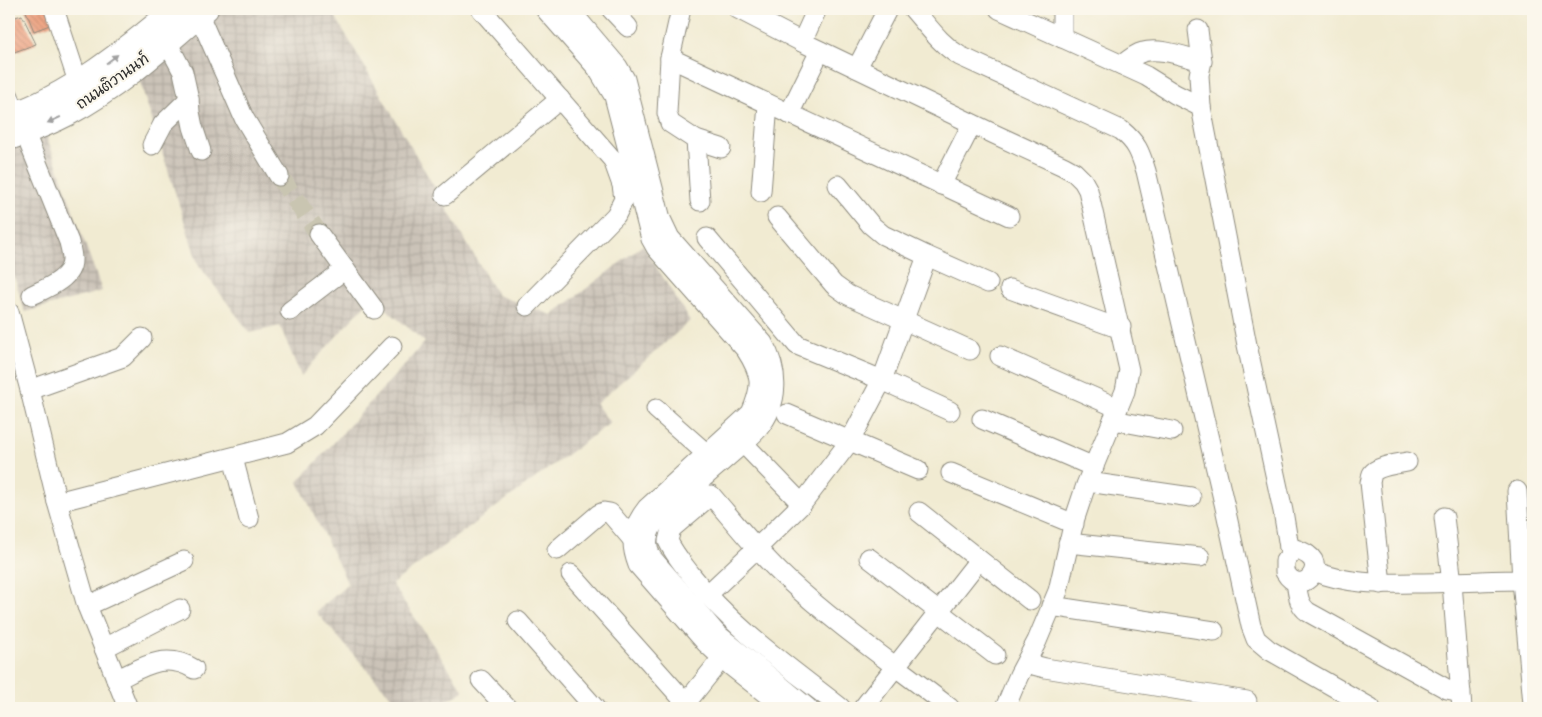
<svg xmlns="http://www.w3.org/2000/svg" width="1542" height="717" font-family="Kalam,'Playpen Sans Thai',sans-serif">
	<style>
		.industrial { fill: url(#industrial-grid) }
		.building { fill: url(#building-back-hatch) }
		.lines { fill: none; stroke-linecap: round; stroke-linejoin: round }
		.minor-tunnel { stroke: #c9c5b1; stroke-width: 19; stroke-dasharray: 19 9; stroke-linecap: butt }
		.minor-casing { stroke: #8e8b7e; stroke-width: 21 }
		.major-casing { stroke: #8e8b7e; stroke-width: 26 }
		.minor { stroke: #fff; stroke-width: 19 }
		.major { stroke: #fff; stroke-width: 24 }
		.oneway { fill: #a0a0a0 }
		.labels { text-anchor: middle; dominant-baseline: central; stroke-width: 4.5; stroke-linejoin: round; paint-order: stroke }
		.street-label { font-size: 15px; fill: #2b2b2b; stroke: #fbf7ec }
	</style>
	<defs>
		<pattern id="industrial-grid" width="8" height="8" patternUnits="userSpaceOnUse" patternTransform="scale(1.25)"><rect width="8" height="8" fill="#cbc3b8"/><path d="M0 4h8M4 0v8" fill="none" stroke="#aea89e"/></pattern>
		<pattern id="building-back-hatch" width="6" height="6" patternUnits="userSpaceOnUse" patternTransform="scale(1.25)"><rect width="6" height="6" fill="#ee9d7a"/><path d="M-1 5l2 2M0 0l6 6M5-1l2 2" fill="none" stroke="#c18064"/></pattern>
	</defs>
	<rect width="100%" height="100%" fill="#fbf7ec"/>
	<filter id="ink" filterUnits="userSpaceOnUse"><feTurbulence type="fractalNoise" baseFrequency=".02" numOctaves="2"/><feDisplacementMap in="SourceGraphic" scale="10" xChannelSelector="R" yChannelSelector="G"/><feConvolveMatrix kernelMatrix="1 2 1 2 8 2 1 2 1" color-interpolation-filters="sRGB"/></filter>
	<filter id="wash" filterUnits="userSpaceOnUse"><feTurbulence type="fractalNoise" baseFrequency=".0096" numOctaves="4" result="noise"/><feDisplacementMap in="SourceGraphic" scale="20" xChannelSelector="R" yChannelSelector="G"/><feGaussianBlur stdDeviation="1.12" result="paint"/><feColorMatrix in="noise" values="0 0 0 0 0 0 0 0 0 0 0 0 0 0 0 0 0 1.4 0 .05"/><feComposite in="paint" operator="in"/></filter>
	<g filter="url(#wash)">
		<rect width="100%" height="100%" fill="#f1ebd2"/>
		<!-- industrial -->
		<g class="industrial">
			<path d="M220,9H331L497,295L552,315L643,245L690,321L596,404L610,423L392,584L464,691L434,708H401L316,612L348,584L298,482L425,342L372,297L301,376L280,326L250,333L198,264L138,76Z"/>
			<path d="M44,129L102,291L25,312L9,259V141Z"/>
		</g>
		<g id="blocks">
			<!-- building -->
			<g class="building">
				<path d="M25,9H49L55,23L34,31Z"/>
				<path d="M22,15L36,44L9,54V19Z"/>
			</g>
		</g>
	</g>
	<g filter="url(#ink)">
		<use href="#blocks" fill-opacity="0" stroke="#8e8b7e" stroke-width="1"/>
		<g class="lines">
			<!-- minor-tunnel -->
			<path class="minor-tunnel" d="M279,176L319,234"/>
			<defs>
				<g id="minor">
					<path d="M54,9L78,82"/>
					<path d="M481,9L613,160L622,185L624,199L616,215L527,306"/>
					<path d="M545,9L597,68L614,96L651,239L656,248L746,350C762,375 763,386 751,413L647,508C632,527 629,542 638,565L706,643L731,666L784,708"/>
					<path d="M569,9L618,67L625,79L661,219L670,238L763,343C779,371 780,403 758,429C748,440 735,450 724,460C701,480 676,500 655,522C646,534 645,546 652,558L716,633L808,708"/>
					<path d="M611,9L628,27"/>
					<path d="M681,9L670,58L667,113L670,123L696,140L721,148"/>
					<path d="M738,9L802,42L994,134L1063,166L1074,172L1083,181L1088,190L1129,370L1125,391L1086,485L1074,521L1058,591L1037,641L1019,675L1005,708"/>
					<path d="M913,9C928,26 940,44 960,56L1121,130C1137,143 1140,152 1146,171L1224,503L1251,626L1256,639L1269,650L1371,708"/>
					<path d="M999,9L1146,76L1175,94L1201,107L1247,345L1283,511L1289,547"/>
					<path d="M199,15L244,118L279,176"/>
					<path d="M1198,30L1202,61L1199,75L1201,107"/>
					<path d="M1062,38V9"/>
					<path d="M167,42L183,72L189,99L190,112L193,127L201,151"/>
					<path d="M802,42L817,9"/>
					<path d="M670,58L1009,216"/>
					<path d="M1122,65C1128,60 1135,54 1143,52C1159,47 1185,57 1202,61"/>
					<path d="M857,68L887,10"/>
					<path d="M9,96L15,114"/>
					<path d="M789,114L820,51"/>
					<path d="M25,133L69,242C70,247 72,253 72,259C73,278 47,288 32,295"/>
					<path d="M696,140L700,201"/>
					<path d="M152,145L163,124L189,99"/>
					<path d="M838,185L871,225L883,235L927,256L988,283"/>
					<path d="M941,185L972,124"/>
					<path d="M761,192L768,104"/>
					<path d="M445,195L560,99"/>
					<path d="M777,217L834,285L848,295L970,350"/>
					<path d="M319,234L374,309"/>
					<path d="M707,238L797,345L882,380L950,411"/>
					<path d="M1010,289L1112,326L1121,327"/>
					<path d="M290,311L345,269"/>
					<path d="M9,312L30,390L57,502L87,606L128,708"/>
					<path d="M1000,356L1118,408"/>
					<path d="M30,390L123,357L142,338"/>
					<path d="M656,409L707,454"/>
					<path d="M787,414L918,470"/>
					<path d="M982,419L1094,467"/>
					<path d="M1113,420L1172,431"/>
					<path d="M743,443L802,504"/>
					<path d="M233,458L249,519"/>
					<path d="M951,473L1074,524"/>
					<path d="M1088,482L1191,497"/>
					<path d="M1517,491L1522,580L1533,704"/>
					<path d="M57,502L287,443L315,426L392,346"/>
					<path d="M919,512L1030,600"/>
					<path d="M1444,517L1452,583L1462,708"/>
					<path d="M1068,543L1200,557"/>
					<path d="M1289,547C1295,549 1303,551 1308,555C1327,568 1300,598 1285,572V561L1292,553Z"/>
					<path d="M557,550L599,514L604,512L610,513L633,540"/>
					<path d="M869,558L995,655"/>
					<path d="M1314,571C1346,584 1380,584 1413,583C1450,583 1486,580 1522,580L1533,577"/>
					<path d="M571,574L686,703"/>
					<path d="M1296,582C1298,593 1298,605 1308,612L1447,689L1461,692"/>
					<path d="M1381,584L1370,482C1371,481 1371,475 1372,474C1377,466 1398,464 1407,462"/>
					<path d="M707,595L757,548L802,504L850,441L882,380L927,256"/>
					<path d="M87,606L184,561"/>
					<path d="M1051,606L1214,631"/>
					<path d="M518,621L595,708"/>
					<path d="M104,648L180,609"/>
					<path d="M1026,663L1045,668L1247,701"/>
					<path d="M116,680C143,667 165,651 194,669"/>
					<path d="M481,680L507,708"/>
					<path d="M682,708L722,658"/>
					<path d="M841,708C789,667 732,628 692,576C683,564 674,554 668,541L671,529L711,495C736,524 760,555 788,580C838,626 896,666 950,708"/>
					<path d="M863,708L979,560"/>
				</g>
				<g id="major">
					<path d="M9,116C68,97 128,49 175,9"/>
					<path d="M9,138C29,131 50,123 69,113C120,86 163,46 206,9"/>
				</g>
			</defs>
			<!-- minor casing -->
			<use href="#minor" class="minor-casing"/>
			<!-- major casing -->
			<use href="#major" class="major-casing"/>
			<!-- minor -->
			<use href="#minor" class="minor"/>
			<!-- major -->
			<use href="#major" class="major"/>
		</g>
		<!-- one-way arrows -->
		<defs><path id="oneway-solid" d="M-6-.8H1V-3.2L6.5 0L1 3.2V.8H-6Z" transform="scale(1.25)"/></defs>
		<g class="oneway">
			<use href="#oneway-solid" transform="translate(112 59) rotate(-37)"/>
			<use href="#oneway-solid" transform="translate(54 120) rotate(156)"/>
		</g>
	</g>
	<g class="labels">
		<!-- street labels -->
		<g class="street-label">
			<text transform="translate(113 82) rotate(-35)">ถนนติวานนท์</text>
		</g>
	</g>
	<!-- margin -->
	<rect width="1542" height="717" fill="none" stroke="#fbf7ec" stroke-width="30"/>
</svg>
